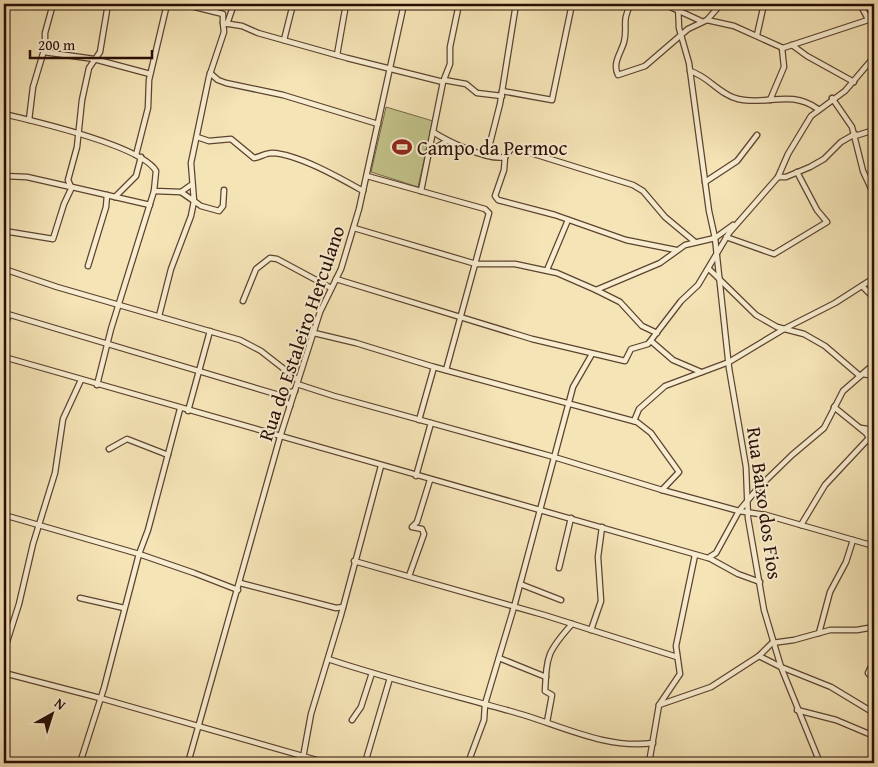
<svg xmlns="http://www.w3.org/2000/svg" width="878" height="767" font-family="'Gentium Book Plus',serif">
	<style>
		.green { fill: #c2c289; stroke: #766846 }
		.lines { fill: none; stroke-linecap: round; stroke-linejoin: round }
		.minor-casing { stroke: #5c4330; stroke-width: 7 }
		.minor { stroke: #f8edd0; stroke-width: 4.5 }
		.labels { text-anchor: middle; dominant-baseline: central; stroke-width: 4; stroke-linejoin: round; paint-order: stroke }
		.poi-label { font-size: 20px; fill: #290d04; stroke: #f8edd0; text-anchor: start }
		.street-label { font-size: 20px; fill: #290d04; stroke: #f8edd0 }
	</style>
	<rect width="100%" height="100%" fill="#f5e4b6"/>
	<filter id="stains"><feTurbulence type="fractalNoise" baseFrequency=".004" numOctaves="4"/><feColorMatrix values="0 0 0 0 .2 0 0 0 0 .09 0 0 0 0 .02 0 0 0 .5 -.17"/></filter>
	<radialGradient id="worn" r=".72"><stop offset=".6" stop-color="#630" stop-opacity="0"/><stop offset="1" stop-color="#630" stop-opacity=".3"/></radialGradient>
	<!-- green -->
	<path class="green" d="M386,107L433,121L418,187L371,172Z"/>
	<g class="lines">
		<defs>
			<g id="minor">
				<path d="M183,4L223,14V23L242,26L258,33L347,58L443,82"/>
				<path d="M631,4C621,21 628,27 624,42C621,53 612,63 618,75L645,66L688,29L707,20L734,26L783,48L874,18"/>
				<path d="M664,4L701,21"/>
				<path d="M678,4L679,28L689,63L709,211L715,238L729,368L746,467L748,518L764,610L781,667L820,763"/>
				<path d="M860,4L868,19"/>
				<path d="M707,20L721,4"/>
				<path d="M227,24L234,4"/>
				<path d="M757,35L764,4"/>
				<path d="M284,40L293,4"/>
				<path d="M792,45L807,56L854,82"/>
				<path d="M44,52L94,59L150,74"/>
				<path d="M337,55L346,4"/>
				<path d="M690,71C708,76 720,95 738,99C768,106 789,89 818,109"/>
				<path d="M210,73L218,80L226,83L283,95L378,124"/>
				<path d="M444,80L466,84L477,93L502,96"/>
				<path d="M502,91L552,100L572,4"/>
				<path d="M832,98L852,127L863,171L874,195"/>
				<path d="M770,100L784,67L782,48"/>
				<path d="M4,114C34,121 142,146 156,171L154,191L181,192L191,185"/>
				<path d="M29,120L33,87L45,47V33L53,4"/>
				<path d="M433,132C447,141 488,161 505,157L511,149L515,148L633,185L643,191L665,217L695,242"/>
				<path d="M855,136L874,130"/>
				<path d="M197,137L209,141L231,139L254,158C260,157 266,153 272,153C298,154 340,178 363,191"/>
				<path d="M428,152L447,141"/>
				<path d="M136,155L148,108L149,80L167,4"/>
				<path d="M487,155L500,104L516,4"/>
				<path d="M505,157L504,170L495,196L498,200L555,215L626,240L676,250"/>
				<path d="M4,176L27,177L71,187"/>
				<path d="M367,176L485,209L489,213L446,370"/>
				<path d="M778,177H786L810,167L824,159L841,142L855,134"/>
				<path d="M705,182L737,161L757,135"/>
				<path d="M71,187L68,180L77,147L82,100L89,68L100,52L108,4"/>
				<path d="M421,191L443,82L450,64V47L459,4"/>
				<path d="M181,192L194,201L191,163L209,77L224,32L223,23"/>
				<path d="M115,197L136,176L141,157"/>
				<path d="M354,228L476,264H515L557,273L596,290L660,263L685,245L715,238L733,225"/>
				<path d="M4,231L53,239L64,204L72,187L150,205"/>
				<path d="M726,237L774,254L827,222L817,210L797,172"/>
				<path d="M88,266L106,207L107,195"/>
				<path d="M4,269L57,287L240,340L261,351L298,380"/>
				<path d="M709,269L756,315L777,327L804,334L825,346L860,376"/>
				<path d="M547,270L568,220"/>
				<path d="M336,279L532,339L625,361L631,349L648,344L681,301L698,285L729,233L778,177L788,154L811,116L845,91L874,57"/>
				<path d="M862,286L874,298"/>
				<path d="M596,290L620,302L642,326L657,333"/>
				<path d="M243,301L256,269L270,258L277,259L331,288"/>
				<path d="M4,313L279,395L290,406"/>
				<path d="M159,316L171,269L191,216L194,201L201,206L219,211L223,206L224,190"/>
				<path d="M4,328L9,315"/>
				<path d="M314,333L356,343L434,367L637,422L651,433L679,472L662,490"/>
				<path d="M651,341L673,360L701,372"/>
				<path d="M4,357L708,558L716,553L739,511L758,488L792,455L824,428L843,391L874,364"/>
				<path d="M863,374L874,376"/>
				<path d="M297,384L334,396L554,457L662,490L739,511L766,515L874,546"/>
				<path d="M97,385L111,329L154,191"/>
				<path d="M279,395L295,391"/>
				<path d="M834,407L866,433L874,445"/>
				<path d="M180,409L148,530L139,554L194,573L238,590"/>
				<path d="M188,411L210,331"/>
				<path d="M419,420L434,367"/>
				<path d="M634,421L639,409L665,386L729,362L784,329L835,303L874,278"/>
				<path d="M861,428L874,430"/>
				<path d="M109,449L127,439L168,455"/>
				<path d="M416,476L431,423"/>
				<path d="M4,515L139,554L104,688L80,763"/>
				<path d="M801,525L825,485L869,438"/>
				<path d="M709,558L738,574L760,582"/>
				<path d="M354,561L544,615L677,657"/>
				<path d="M559,568L571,518"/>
				<path d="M409,576L424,534L422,529L412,527L417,522L430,480"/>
				<path d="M240,583L336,608L343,607"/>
				<path d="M520,584L561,600"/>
				<path d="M80,598L124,608"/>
				<path d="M591,630L601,601L598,557L602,527"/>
				<path d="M819,633L830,592L846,562L853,540"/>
				<path d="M4,651L19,604L33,544L55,473L63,419L81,380"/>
				<path d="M759,656L781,667L831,687L874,713"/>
				<path d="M499,658L546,677"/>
				<path d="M328,659C388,679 449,694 510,711C556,723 605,750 653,743"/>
				<path d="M874,660L868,673L874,680"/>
				<path d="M4,673L100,698L327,763"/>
				<path d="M659,705L711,687L759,656L772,643L794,640L830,630H857L874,627"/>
				<path d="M797,710L836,720L874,736"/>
				<path d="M352,720L361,707L372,673"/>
				<path d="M547,722L552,695L545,691C547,655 547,652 572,624"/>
				<path d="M188,763L280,437L320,312L341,269L359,209L404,4"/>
				<path d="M302,763L311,714L341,615L381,466"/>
				<path d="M365,763L390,678"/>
				<path d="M468,763L484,720L485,704L514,607L573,387L592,354"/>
				<path d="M649,763L659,705L680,674L676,646L695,555"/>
			</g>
		</defs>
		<!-- minor casing -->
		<use href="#minor" class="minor-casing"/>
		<!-- minor -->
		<use href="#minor" class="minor"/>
	</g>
	<!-- icons -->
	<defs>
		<symbol id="stadium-bare" viewBox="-9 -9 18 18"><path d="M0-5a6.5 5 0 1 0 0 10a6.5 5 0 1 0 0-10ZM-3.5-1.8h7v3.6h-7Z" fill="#8f2418" stroke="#f8edd0" stroke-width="2.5" paint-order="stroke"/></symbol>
	</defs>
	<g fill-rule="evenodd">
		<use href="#stadium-bare" x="388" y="133" width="28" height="28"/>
	</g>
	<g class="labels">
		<!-- poi labels -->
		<g class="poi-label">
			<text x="417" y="147">Campo da Permoc</text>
		</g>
		<!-- street labels -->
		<g class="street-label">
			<text transform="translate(301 333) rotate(-71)">Rua do Estaleiro Herculano</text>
			<text transform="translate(765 503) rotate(82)">Rua Baixo dos Fios</text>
		</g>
	</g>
	<!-- margin -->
	<rect width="878" height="767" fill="none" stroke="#f5e4b6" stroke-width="20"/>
	<rect x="5" y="5" width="868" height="757" fill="none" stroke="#290d04" stroke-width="2.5"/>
	<rect x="10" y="10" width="858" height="747" fill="none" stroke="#290d04"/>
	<!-- north arrow -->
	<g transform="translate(52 714) rotate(39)" stroke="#f8edd0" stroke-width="4" paint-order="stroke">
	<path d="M0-4L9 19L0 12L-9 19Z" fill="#290d04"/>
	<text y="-8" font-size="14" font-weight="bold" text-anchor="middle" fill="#290d04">N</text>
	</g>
	<!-- scale -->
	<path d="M30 50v8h122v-8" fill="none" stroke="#290d04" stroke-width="2.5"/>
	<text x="38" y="50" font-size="15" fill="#290d04" stroke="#f8edd0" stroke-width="4" paint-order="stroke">200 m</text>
	<rect width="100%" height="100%" filter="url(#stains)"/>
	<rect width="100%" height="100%" fill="url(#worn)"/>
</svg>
